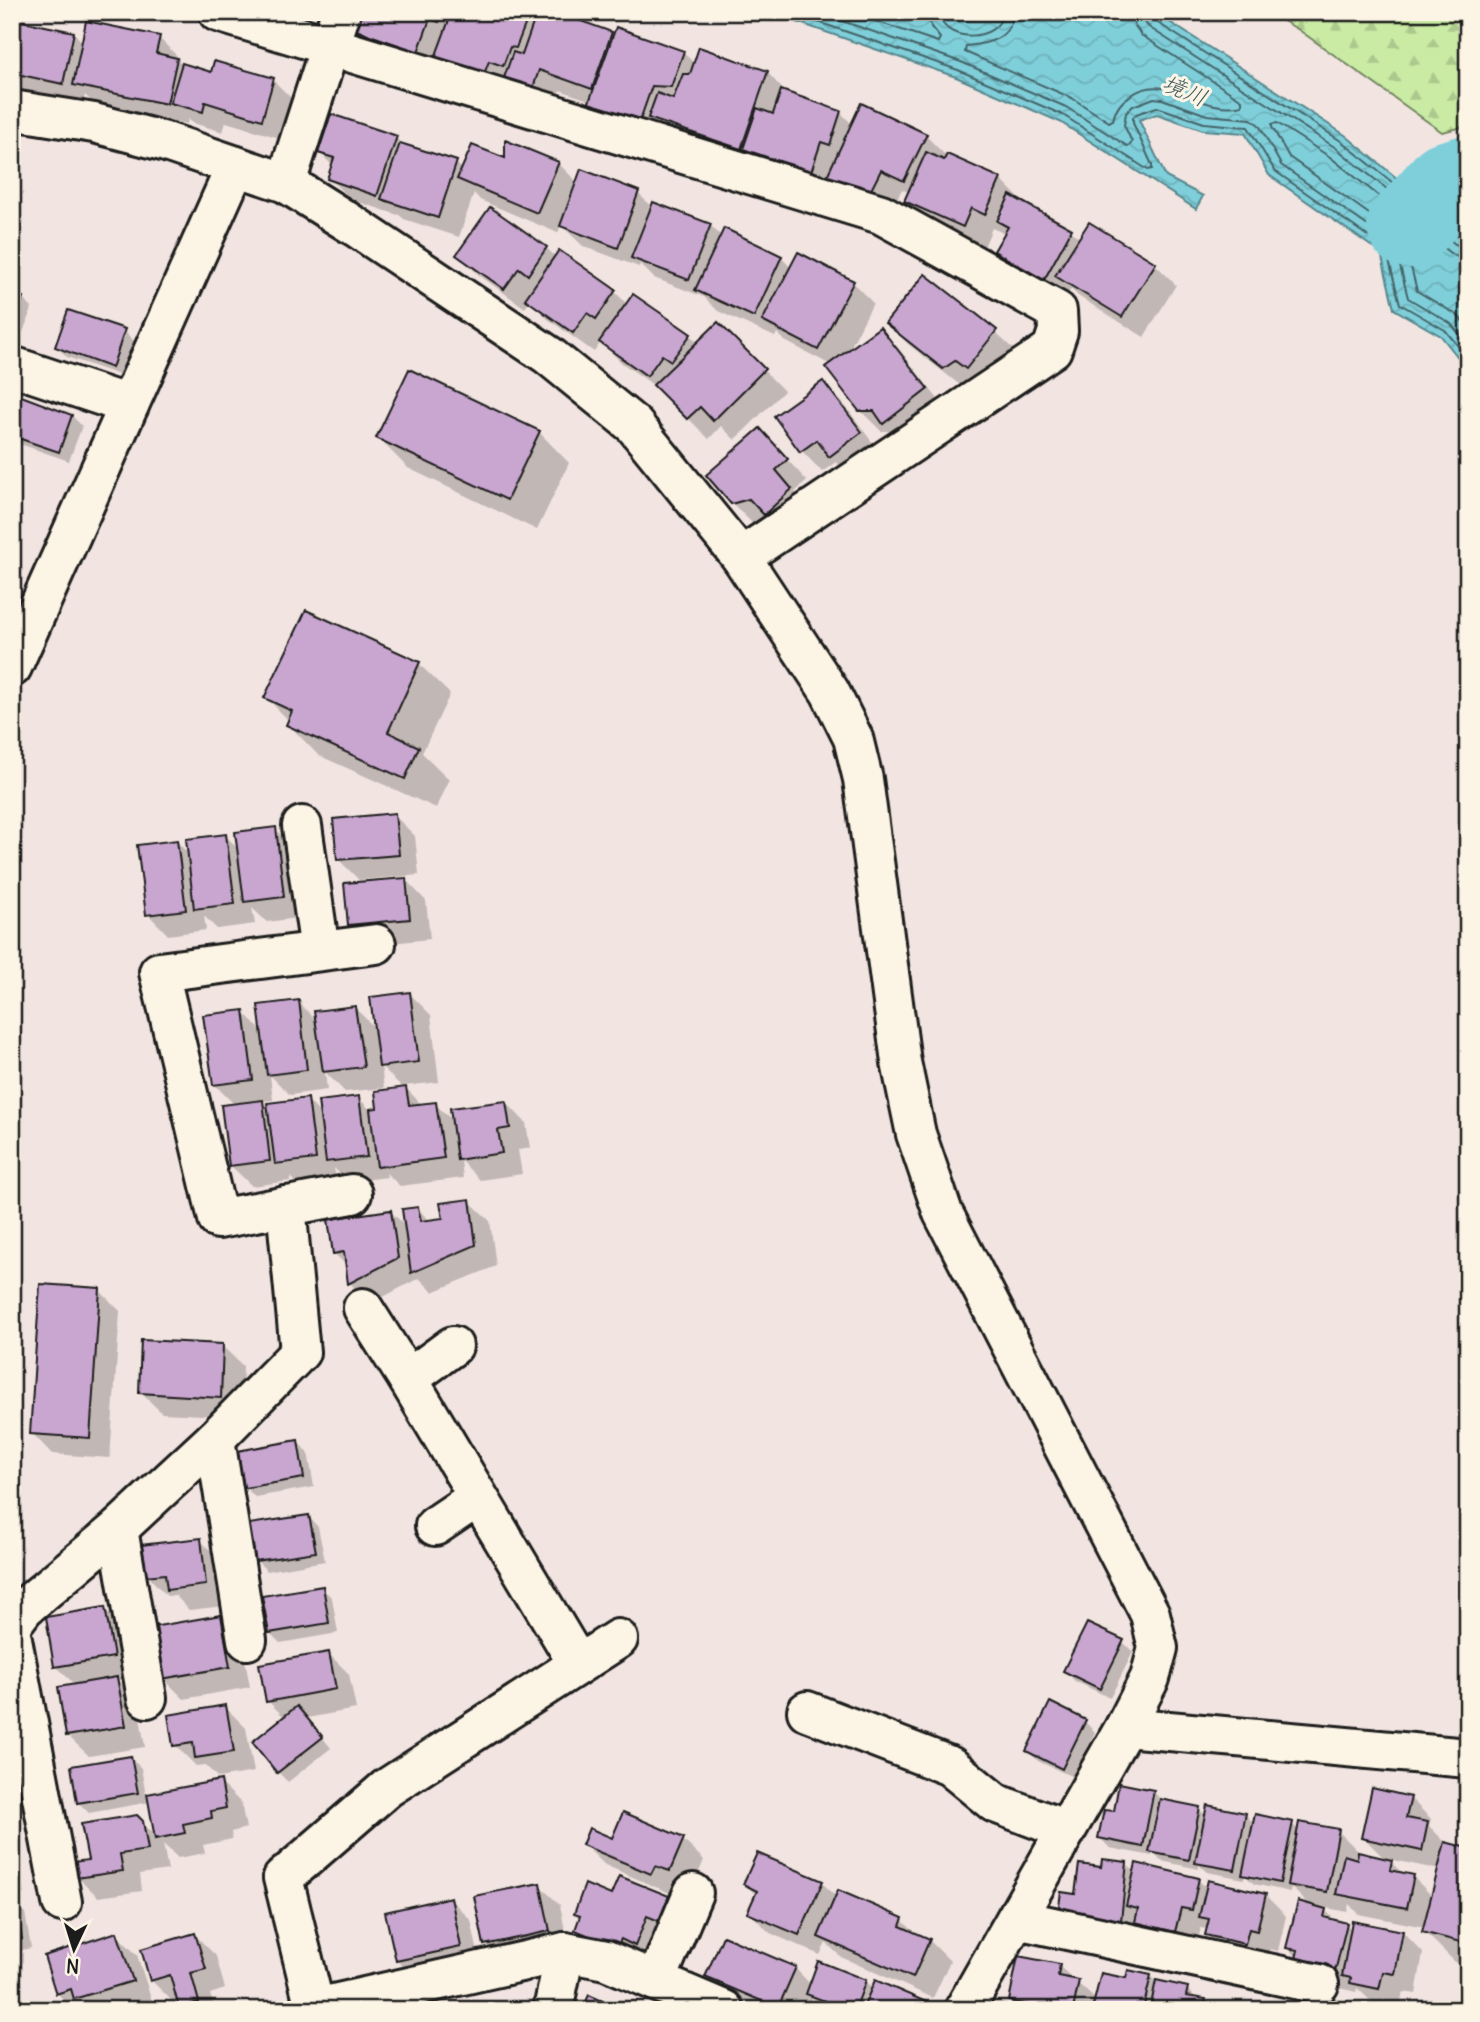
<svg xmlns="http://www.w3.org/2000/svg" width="1480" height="2022" font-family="Delius,'Klee One',sans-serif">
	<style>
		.forest { fill: url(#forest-firs); stroke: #728460; stroke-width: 2 }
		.water { fill: url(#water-waves); stroke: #57878e; stroke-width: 2 }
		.shadow { fill: #0003; fill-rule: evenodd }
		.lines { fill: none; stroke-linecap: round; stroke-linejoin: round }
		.shore { stroke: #446468; stroke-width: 2 }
		.river { stroke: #7fcfda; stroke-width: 84 }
		.building { fill: #c8a6d0; stroke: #1c1c1c; stroke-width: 2 }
		.minor-casing { stroke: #1c1c1c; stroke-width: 44 }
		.minor { stroke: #fcf5e5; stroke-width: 38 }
		.labels { text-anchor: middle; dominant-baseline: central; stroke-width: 6; stroke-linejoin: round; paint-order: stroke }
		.water-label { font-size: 23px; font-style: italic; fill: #3f5b5e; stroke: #fcf5e5 }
	</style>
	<defs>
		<pattern id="forest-firs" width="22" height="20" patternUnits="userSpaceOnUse" patternTransform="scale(1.75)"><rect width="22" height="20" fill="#c9eba4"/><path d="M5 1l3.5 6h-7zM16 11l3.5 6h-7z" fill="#acc98d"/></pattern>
		<pattern id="water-waves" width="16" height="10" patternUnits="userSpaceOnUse" patternTransform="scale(1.75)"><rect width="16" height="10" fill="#7fcfda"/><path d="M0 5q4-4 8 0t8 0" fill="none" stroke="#6db1ba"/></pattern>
	</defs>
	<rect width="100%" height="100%" fill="#f2e5e1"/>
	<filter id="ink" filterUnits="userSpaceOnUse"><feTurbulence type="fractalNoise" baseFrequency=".0143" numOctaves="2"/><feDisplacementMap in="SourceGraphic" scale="14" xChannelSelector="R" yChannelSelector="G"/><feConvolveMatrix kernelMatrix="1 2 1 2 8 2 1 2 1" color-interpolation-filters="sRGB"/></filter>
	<g filter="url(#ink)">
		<!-- forest -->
		<path class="forest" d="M1268,12H1468V126L1442,132L1299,30Z"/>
		<!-- water -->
		<path class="water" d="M768,12H946L967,20L1001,12H1154L1345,135L1399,180L1460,226L1468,235V370L1441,336L1394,309L1381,253L1269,175L1245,133L1203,130L1157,114L1139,120L1166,177L1203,196L1196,209L1060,122L956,77Z"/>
		<!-- shadow -->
		<g class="shadow">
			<path d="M303,12H331L329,19Z"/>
			<path d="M358,12H535L538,15L611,33L614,36L683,52L695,64L767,72L787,94L841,113L853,125L926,136L947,157L1000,179L1021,200L1020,203L1071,231L1080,239L1155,264L1176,285L1144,337L1078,296L1071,289L1065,299L1017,272L996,251L1006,234L992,228L984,247L927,222L906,201L910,193L902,189L889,215L671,138L591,101L560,90L554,107L373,49L352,28Z"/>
			<path d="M12,21L74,33L83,43L159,38L179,58V62L182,65L212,74L273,80L294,101L283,139L226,122L223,132L193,123L188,119L187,124L95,105L85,95L83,104L17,90L12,85Z"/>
			<path d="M396,138L404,146L456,163L463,170L506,160L558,163L578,183L582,172L638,193L652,207L710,225L722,237L781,257L791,268L853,283L873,303L847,354L880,329L900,350L947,411L905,443L893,431H881L860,410L831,365L785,341L777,333L775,337L718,311L704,297L654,278L640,264L639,267L583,246L561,225L558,233L480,200L474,193L459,237L404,219L398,214V215L350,199L329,178L333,166L320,153Z"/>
			<path d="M546,248L556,257L615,292L628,305L690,335L698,343L718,324L784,391L735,440L721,426L709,439L659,389L622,363L601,342L594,352L548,319L530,301L525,308L479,275L458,255Z"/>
			<path d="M12,295L22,298L32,308L19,343L12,341Z"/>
			<path d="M888,323L995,332L1016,352L965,389L908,344Z"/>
			<path d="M124,331L134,341L122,376L67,357L57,347Z"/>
			<path d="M822,383L843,403L881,454L851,476L836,462L822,472L802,451L777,417Z"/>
			<path d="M12,410L72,416L82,426L69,461L14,442L12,440Z"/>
			<path d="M760,430L807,481L795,492L811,511L753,524L732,503Z"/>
			<path d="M539,432L569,463L537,530L408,468L378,438Z"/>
			<path d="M419,664L450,694L422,753L449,779L436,808L318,755L288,724L289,721L267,698Z"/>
			<path d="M394,815L415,836L419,875L359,880L338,859Z"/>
			<path d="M275,829L296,850L304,917L267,922L252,908L255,924L217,929L204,916L206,930L168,935L148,914L177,842L190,855L225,835L239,850Z"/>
			<path d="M406,880L426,901L430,939L371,945L350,924Z"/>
			<path d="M410,994L431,1015L439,1082L404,1086L422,1105L435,1104L454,1122L506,1102L526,1123L530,1148L518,1150L522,1174L480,1180L461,1161L463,1178L400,1186L386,1173L387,1177L348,1182L334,1168L336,1179L297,1184L290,1177V1181L252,1186L231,1166L235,1105L214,1084L243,1012L264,1033L298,1002L317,1021L355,1008L376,1029ZM381,1066L404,1089L379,1109L371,1111L359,1098L321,1114L307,1100L269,1109L262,1101L273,1100L270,1075L290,1095L327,1090L325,1072L345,1092L384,1088Z"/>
			<path d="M469,1201L490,1221L496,1266L433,1292L419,1278L370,1304L350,1283L347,1266L334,1253L391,1212L407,1227L418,1209L430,1221L444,1219Z"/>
			<path d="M99,1290L120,1311L110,1458L52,1454L32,1433Z"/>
			<path d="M222,1346L243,1366L241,1417L162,1413L141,1393Z"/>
			<path d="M297,1442L308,1452L314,1487L255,1497L245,1487Z"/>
			<path d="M308,1516L318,1527L325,1561L267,1571L257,1561Z"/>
			<path d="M200,1540L221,1561L225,1606L189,1610L175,1595L167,1596L147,1575Z"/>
			<path d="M322,1588L332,1598L338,1633L280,1643L270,1633Z"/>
			<path d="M105,1609L125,1630L134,1677L117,1680L137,1700L145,1747L89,1756L68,1736L76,1686L56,1666Z"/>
			<path d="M220,1617L241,1638L250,1687L184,1699L163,1678Z"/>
			<path d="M1123,1642L1133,1652L1110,1698L1075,1681L1065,1671Z"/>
			<path d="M329,1654L349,1674L356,1709L307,1718L331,1748L288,1782L278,1772L285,1718L268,1701Z"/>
			<path d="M1051,1704L1085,1722L1095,1732L1073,1777L1038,1761L1028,1751Z"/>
			<path d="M225,1707L246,1728L254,1772L218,1778L205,1765L196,1766L175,1745Z"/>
			<path d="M12,1738L19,1774L12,1775Z"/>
			<path d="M131,1758L141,1768L146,1796L220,1782L241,1803L246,1828L231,1832L232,1839L203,1845L205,1853L178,1858L163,1844L168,1870L140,1874L142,1891L98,1897L78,1877L90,1861L136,1817L157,1837L150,1802L89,1813L79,1803Z"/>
			<path d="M1153,1791L1162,1801L1199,1809L1206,1816L1245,1814L1254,1824H1292L1299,1831H1338L1359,1852L1358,1854L1387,1861L1363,1837L1410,1798L1431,1819L1429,1826L1448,1845L1468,1850V1965L1455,1962L1424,1931L1425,1927L1358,1914L1349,1904L1347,1912L1322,1907L1337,1922L1346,1924L1352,1930L1403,1932L1423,1953L1416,1994L1403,1992L1399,2009L1373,2003L1357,1988L1356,1992L1318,1983L1288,1948L1311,1907L1291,1887L1290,1892L1254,1884L1245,1875L1244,1879L1207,1872L1199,1865V1869L1161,1861L1153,1853L1152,1856L1110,1848L1100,1838L1116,1813ZM1389,1859L1440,1870L1433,1897L1413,1877L1404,1875Z"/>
			<path d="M624,1814L683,1840L704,1860L691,1891L672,1894L605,1865L584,1845L613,1840Z"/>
			<path d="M12,1853L18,1858L24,1894L12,1896Z"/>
			<path d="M1127,1864L1136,1873L1198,1880L1208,1889L1265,1895L1286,1916L1278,1951L1270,1949L1266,1964L1228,1956L1207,1935L1208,1929L1201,1928L1195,1951L1141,1941L1077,1896L1102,1869Z"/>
			<path d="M822,1883L837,1897L902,1920L917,1935L929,1940L950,1961L933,1998L841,1957L826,1943L820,1955L770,1933L749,1912L756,1895L745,1884Z"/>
			<path d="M539,1885L560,1905L569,1951L507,1965L486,1944Z"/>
			<path d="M612,1897H669L689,1918L656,1965L597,1950L577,1929L581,1918L576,1913Z"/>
			<path d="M450,1899L471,1920L481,1967L418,1981L397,1960Z"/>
			<path d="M15,1903L25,1913L31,1948L12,1952V1904Z"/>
			<path d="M116,1934L137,1955L152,2001L125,2010H74L57,1993Z"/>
			<path d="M195,1935L216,1956L225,1989L210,1994L215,2010H183L179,1999L172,2001L151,1980Z"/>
			<path d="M1059,1966L1096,2000L1128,1980L1151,1976L1157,1982L1187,1989L1198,2000L1205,2001L1214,2010H1021L1011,2000Z"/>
			<path d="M795,1968L811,1985L865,1981L873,1989L930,2006L934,2010H835L818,2004L812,1998L807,2010H758L728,1997L707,1977Z"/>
		</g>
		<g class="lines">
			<!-- shore -->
			<g class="shore">
				<path d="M789,12L958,70L1063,115L1148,170L1152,169V165L1133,123V118L1136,114L1157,107L1204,123L1248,127L1275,171L1386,249L1400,304L1445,330L1468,358"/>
				<path d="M816,12L961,62L1066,107L1127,146L1130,145L1132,142L1124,125L1126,113L1133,106L1154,98L1162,99L1207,115L1251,119L1259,125L1281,165L1392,243L1396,250L1408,298L1450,323L1468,344"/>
				<path d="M848,12L938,42L940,38L931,27L928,12"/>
				<path d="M939,12C941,44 1000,43 1003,12"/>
				<path d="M1013,12C1012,39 988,44 966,46L965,52L1072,98L1109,122L1113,120C1117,99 1142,84 1163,88C1190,94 1214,112 1242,105V100L1141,35L1134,24L1132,12"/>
				<path d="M1143,12L1144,22L1150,28L1336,148L1455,244L1468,248"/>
				<path d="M1151,12L1152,17L1155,21L1341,141L1460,237L1468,239"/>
				<path d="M1468,258L1458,257L1450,253L1330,157L1277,123L1272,124V127L1289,157L1400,236L1406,247L1417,291L1457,315L1468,327"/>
			</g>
			<!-- river -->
			<path class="river" d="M1409,226L1447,183L1468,177"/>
		</g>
		<!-- building -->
		<g class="building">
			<path d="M356,12H443L439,22L430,19L418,52L350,28Z"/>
			<path d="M452,12H530L516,48L510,47L503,66L489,61L483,77L435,58Z"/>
			<path d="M537,12H556L612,32L592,89L539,70L533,88L504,78L513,52L522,55Z"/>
			<path d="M12,19L74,32L63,84L12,73Z"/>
			<path d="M86,21L160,36L156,53L177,58L167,104L73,85Z"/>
			<path d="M616,27L684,51L671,87L652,86L639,123L588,105Z"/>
			<path d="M699,47L768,71L741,149L648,118L657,93L673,99L683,74H690Z"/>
			<path d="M214,61L274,78L262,120L205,102L203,112L170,103L182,63L211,72Z"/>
			<path d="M781,90L841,111L830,145L821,142L811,172L743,149L757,108L773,114Z"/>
			<path d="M861,103L927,134L904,181L881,170L868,196L827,176Z"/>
			<path d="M331,114L397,136L377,196L327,179L334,158L318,153Z"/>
			<path d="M505,140L559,162L537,213L457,179L472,145L505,158Z"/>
			<path d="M400,143L457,161L438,218L381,199Z"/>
			<path d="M926,152L944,160L947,154L1001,178L985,215L971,208L963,227L904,201Z"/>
			<path d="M581,169L639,191L618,248L560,226Z"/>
			<path d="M1010,195L1072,229L1044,280L994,251L1008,227L997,221Z"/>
			<path d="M653,202L711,224L689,280L631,258Z"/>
			<path d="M490,207L547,247L528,275L519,268L504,289L456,255Z"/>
			<path d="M1089,222L1156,263L1122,317L1055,276Z"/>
			<path d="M724,228L782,256L754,317L695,290Z"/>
			<path d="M559,250L616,290L596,319L587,313L573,333L525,299Z"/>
			<path d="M798,252L854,281L818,350L762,321Z"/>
			<path d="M925,274L997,330L966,369L955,361L943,369L885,323Z"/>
			<path d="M12,293L23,297L12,326Z"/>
			<path d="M633,294L691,334L671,361L662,355L647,376L599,342Z"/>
			<path d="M68,310L125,329L112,368L55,347Z"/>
			<path d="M718,322L765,369L713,421L700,407L687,419L653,385Z"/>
			<path d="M880,327L928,389L883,424L874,411H859L825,367Z"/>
			<path d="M409,369L540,431L507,500L376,438Z"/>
			<path d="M823,381L862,432L829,457L817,440L800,452L774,416Z"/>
			<path d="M16,394L72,415L59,452L12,436V404Z"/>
			<path d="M760,428L788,459L776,470L792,489L764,515L749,499L731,504L706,475Z"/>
			<path d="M306,610L420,662L388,732L419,747L405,779L286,725L292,711L264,698Z"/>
			<path d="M395,813L399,855L337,860L333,819Z"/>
			<path d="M276,827L284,897L244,902L235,832Z"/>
			<path d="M226,834L235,904L194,909L186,839Z"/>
			<path d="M177,840L186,910L146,915L137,845Z"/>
			<path d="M406,878L410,919L348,925L344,883Z"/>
			<path d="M410,992L419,1062L379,1067L370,997Z"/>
			<path d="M299,1000L307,1070L267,1075L258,1005Z"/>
			<path d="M355,1006L364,1067L323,1072L314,1011Z"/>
			<path d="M244,1010L253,1080L213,1085L203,1015Z"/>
			<path d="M406,1087L409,1105L436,1102L444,1158L377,1167L370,1109L377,1108L375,1091Z"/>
			<path d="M359,1096L367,1157L326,1162L318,1101Z"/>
			<path d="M308,1098L316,1159L275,1164L267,1103Z"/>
			<path d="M263,1100L270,1161L229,1166L221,1105Z"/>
			<path d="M506,1101L510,1128L498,1130L502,1153L457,1160L450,1108Z"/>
			<path d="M470,1199L476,1245L411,1273L402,1209L418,1207L421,1221L443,1218L440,1203Z"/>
			<path d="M391,1210L398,1258L348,1284L344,1252L333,1254L328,1219Z"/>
			<path d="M40,1284L100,1288L90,1438L30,1434Z"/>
			<path d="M141,1340L223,1344L221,1398L139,1393Z"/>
			<path d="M298,1440L304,1478L244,1488L237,1451Z"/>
			<path d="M309,1515L316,1552L255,1561L249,1524Z"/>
			<path d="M201,1538L206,1585L167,1590L165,1574L145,1576L141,1545Z"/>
			<path d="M323,1586L329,1623L269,1633L262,1596Z"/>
			<path d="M105,1607L114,1657L54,1667L46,1617Z"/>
			<path d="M221,1615L230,1667L161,1679L152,1627Z"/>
			<path d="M1087,1623L1124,1640L1100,1689L1063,1671Z"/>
			<path d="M329,1652L336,1689L266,1702L259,1664Z"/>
			<path d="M117,1677L126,1726L66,1736L58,1687Z"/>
			<path d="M1050,1702L1086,1720L1062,1769L1026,1751Z"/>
			<path d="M226,1705L234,1752L195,1758L193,1743L173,1746L168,1715Z"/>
			<path d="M297,1706L323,1737L277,1773L252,1742Z"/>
			<path d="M131,1756L138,1793L77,1803L71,1766Z"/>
			<path d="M221,1780L226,1808L211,1811L212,1818L183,1824L185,1833L155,1839L147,1794Z"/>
			<path d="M1119,1783L1154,1790L1143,1847L1098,1838L1104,1810L1114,1811Z"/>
			<path d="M1372,1788L1411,1797L1406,1818L1428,1822L1422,1851L1361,1838Z"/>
			<path d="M1160,1799L1200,1807L1189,1860L1149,1852Z"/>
			<path d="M1207,1805L1246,1813L1235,1870L1195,1863Z"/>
			<path d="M623,1812L684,1838L670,1871L655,1866L651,1874L582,1845L589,1828L612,1838Z"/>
			<path d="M1255,1814L1293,1822L1280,1883L1242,1875Z"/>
			<path d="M137,1815L143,1821L148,1850L120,1854L123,1871L76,1878L73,1862L88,1860L81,1824Z"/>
			<path d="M1299,1822L1339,1829L1327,1892L1287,1885Z"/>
			<path d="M1445,1842L1468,1848V1944L1422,1932Z"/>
			<path d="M1358,1852L1392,1860L1390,1870L1414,1875L1407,1908L1336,1894L1344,1855L1357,1859Z"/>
			<path d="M757,1853L823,1881L799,1935L747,1913L757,1891L743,1884Z"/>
			<path d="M1102,1859L1127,1862L1121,1921L1058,1913L1061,1892L1075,1894L1079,1864L1101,1867Z"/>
			<path d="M1136,1863L1199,1878L1192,1910L1181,1908L1175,1932L1135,1922L1138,1909L1126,1906Z"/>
			<path d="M619,1876L669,1896L659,1921L647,1916L635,1946L621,1939L617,1947L575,1930L580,1916L574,1914L585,1884L611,1895Z"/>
			<path d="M1208,1880L1266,1894L1257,1931L1249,1929L1245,1944L1205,1935L1209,1919L1199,1917Z"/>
			<path d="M540,1883L550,1931L484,1945L474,1896Z"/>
			<path d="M838,1890L903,1918L900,1926L930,1939L913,1978L818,1937Z"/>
			<path d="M451,1897L461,1947L396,1961L385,1912Z"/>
			<path d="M16,1901L22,1939L12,1940V1902Z"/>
			<path d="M1298,1901L1326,1909L1324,1917L1347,1923L1335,1972L1295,1963L1298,1950L1286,1948Z"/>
			<path d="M1352,1921L1403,1931L1395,1974L1383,1972L1379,1989L1350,1983L1351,1978L1342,1976Z"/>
			<path d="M117,1932L133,1981L74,1999L71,1989L56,1994L44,1956Z"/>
			<path d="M195,1933L206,1969L191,1973L199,2002L179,2008L170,1975L150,1981L141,1949Z"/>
			<path d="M723,1936L796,1967L778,2008L705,1977Z"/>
			<path d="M1018,1956L1060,1964L1058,1976L1079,1980L1073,2010H1057L1009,2001Z"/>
			<path d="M818,1961L866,1980L855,2010H849L806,1994Z"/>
			<path d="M1128,1970L1151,1975L1143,2010H1092L1101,1973L1126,1978Z"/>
			<path d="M875,1980L931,2004L929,2010L863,2008Z"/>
			<path d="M1156,1980L1188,1987L1186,1996L1206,1999L1204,2010H1150Z"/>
			<path d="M589,1995L623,2010H582Z"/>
		</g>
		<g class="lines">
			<defs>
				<g id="minor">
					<path d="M218,12L881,214L1057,311L1058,331L1052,349L741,557"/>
					<path d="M12,110L94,123L166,142L286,183L356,227L548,355L634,425L741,557L830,692L853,738L863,779L901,1062L916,1134L943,1213L1150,1614L1158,1648L1150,1678L1125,1727L964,2010"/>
					<path d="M286,183L341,12"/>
					<path d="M12,366L129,405"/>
					<path d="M12,667L236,166"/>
					<path d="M302,826L320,951"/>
					<path d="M352,1194L218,1219L159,972L376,944"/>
					<path d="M363,1308L408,1379L578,1664"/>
					<path d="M408,1379L453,1346"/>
					<path d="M215,1439L247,1640"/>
					<path d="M435,1526L478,1497"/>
					<path d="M118,1529L147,1698"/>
					<path d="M12,1624L24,1608L118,1529L215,1439L300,1352L286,1206"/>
					<path d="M12,1639L62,1902"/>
					<path d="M807,1711L950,1766L995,1803L1066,1830"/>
					<path d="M1125,1727L1468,1758"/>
					<path d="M1016,1919L1319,1984"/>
					<path d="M656,1981L693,1893"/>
					<path d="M315,2008L283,1878L387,1788L618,1639"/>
					<path d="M307,2010L565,1952L606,1960L724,2010"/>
					<path d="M553,2010L565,1952"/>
				</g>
			</defs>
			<!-- minor casing -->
			<use href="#minor" class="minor-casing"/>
			<!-- minor -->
			<use href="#minor" class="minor"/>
		</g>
	</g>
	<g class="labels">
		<!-- water labels -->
		<g class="water-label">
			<text transform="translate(1185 90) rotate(23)">境川</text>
		</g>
	</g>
	<!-- margin -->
	<rect width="1480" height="2022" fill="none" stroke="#fcf5e5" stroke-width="42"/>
	<rect x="21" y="21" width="1438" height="1980" fill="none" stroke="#1c1c1c" stroke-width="2.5" filter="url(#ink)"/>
	<!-- north arrow -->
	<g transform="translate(74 1949) rotate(184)" stroke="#fcf5e5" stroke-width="5" paint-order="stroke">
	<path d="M0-5L12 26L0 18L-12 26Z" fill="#1c1c1c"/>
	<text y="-10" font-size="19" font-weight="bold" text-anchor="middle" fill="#1c1c1c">N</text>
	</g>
</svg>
